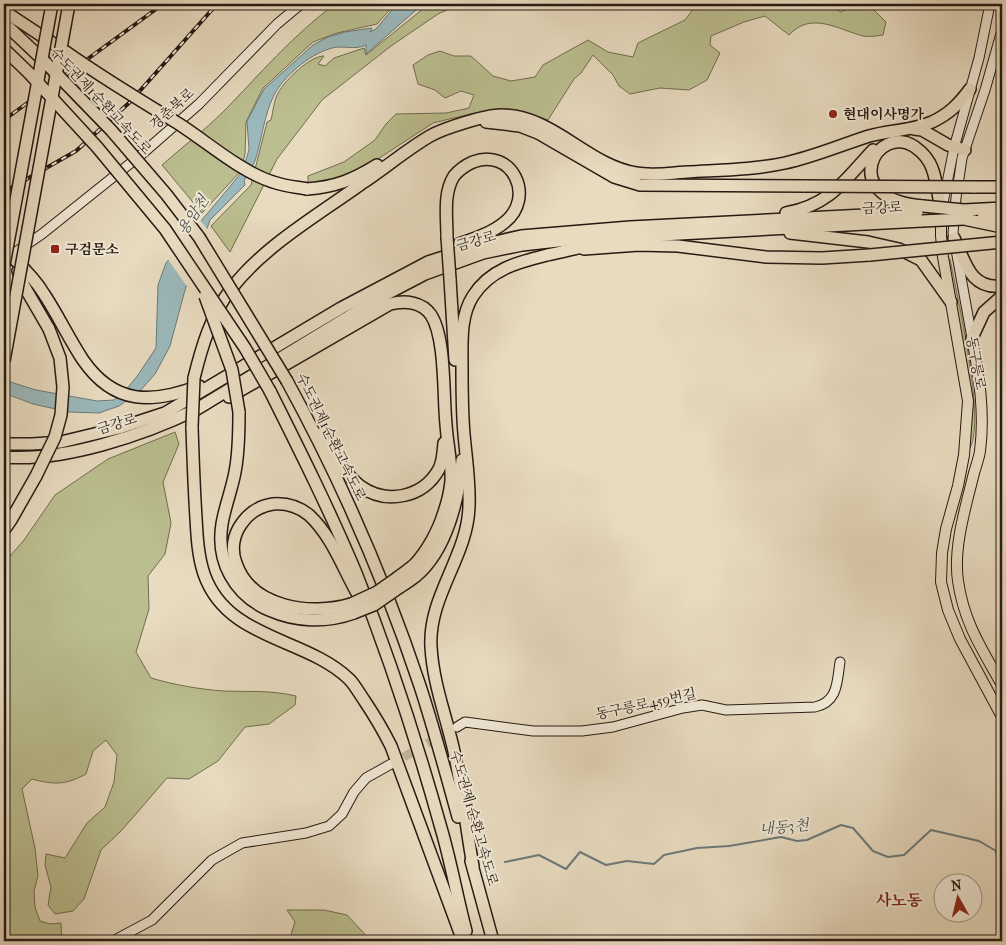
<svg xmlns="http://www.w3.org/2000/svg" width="1006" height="945" font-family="'IM FELL French Canon','Noto Serif KR',serif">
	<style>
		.green { fill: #bbbe8f; stroke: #706c50 }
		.water { fill: #9bb9bc; stroke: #6c7978 }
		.pier { fill: #e8dbc0 }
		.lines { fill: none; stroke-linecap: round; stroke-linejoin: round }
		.stream { stroke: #6c7978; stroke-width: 2 }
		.secondary-tunnel { stroke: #c1b49d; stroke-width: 9; stroke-dasharray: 9 4.5; stroke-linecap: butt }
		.secondary-casing { stroke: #251912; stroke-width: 11 }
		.primary-casing { stroke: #251912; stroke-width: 12 }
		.highway-casing { stroke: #251912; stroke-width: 14 }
		.secondary { stroke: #f0e8d6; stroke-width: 9 }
		.primary { stroke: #e8dbc0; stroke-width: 10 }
		.highway { stroke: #e8dbc0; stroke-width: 11 }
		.rail-casing { stroke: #251912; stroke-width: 4 }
		.rail { stroke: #f0e8d6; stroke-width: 2; stroke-dasharray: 5.5; stroke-linecap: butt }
		.highway-bridge-casing { stroke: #251912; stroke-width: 14; stroke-linecap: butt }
		.highway-bridge { stroke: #e8dbc0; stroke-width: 11 }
		.poi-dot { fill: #8f2418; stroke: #f0e8d6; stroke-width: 2 }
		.labels { text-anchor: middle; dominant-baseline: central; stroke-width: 4; stroke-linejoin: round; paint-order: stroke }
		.street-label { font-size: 14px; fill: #251912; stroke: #f0e8d6 }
		.poi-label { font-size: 14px; font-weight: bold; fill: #251912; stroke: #f0e8d6; text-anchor: start }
		.water-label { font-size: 15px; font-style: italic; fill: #4e514e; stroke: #f0e8d6 }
		.quarter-label { font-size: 16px; font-weight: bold; fill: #7a1f14; stroke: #f0e8d6 }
	</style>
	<rect width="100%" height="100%" fill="#e8dbc0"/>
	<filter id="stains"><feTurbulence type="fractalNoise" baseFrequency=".004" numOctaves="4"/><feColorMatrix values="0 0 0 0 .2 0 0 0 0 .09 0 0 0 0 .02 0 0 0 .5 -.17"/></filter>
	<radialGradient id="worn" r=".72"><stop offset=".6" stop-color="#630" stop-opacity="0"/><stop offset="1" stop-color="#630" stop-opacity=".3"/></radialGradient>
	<!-- green -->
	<g class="green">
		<path d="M335,4H395L377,24L337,33L313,42L263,88L246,122L245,154L240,172L202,213L162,165C182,147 204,131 223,112C259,75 293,35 335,4Z"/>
		<path d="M429,4H460L438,14L391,46L322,100L277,159L230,252L211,226L251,185L267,122L271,120C273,112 274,100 278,93C285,80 310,56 324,56L318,64L325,66L334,58L364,48L366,55Z"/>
		<path d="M697,4H826L841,12L852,6L863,4L875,11L886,22L883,35C877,36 869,37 863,36C837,29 811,11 789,35L765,16L744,22L711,36L710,45L720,53L707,80L689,90L660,88L630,94L619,86L613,75L593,55L581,73L574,79L548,120L507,109L474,113L433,123L355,174L322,183H308V176L344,162L375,140L386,124L396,114L446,113L469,108L474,95L461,91L445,98L435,90L418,84L413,65L428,55L440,51L454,56H471L493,76L511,81L535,77L543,65L588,40L608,52L633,57L638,43L685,20Z"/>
		<path d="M948,258L950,259C957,296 986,419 970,448Z"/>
		<path d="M175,432L179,444L163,482L171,523L165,554L148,576L149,609L136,652L151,678C175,685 198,689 223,691C249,692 271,690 296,696L295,705L269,724L245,727L218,761L189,779L167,778L122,830L101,850L84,899L73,911L55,914L48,905L51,887L45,865L46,854L65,858L87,823L105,807L114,782L117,755L106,740L93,751L86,774C66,785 54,785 32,779L22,789L35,848L38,876L34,891L35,907L40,921L50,924L61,923L62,941H23L4,933V563L24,540L55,495L108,459Z"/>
		<path d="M287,910H324L347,915L371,941H289L295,922Z"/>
	</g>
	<!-- water -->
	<path class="water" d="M397,4H423L366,54V45C354,51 341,44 329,49C309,55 284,76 274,95C264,115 262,139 255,161C252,168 247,174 244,181L245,185L210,220L185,290L170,346L155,374L140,391L119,406L99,413L69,412L33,404L4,393V380L36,390L97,401L114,400L125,391L138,375L156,348L158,285L166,263L242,172L249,150L247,121L264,89L313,45L328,37L345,32L372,28L370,32L376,29Z"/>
	<!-- pier -->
	<path class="pier" d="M199,219L209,231L188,288L167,258Z"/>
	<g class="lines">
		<!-- stream -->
		<path class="stream" d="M505,862L539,855L566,869L580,852L606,865L627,861L654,864L664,855L697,848L729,846L781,837L797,841L807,840L841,825L853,828L873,851L888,857L904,855L931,830L979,841L996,851L1002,880"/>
		<!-- secondary-tunnel -->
		<path class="secondary-tunnel" d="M392,764L454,728"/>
		<defs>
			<g id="secondary">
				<path d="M942,208L954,148L979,58L990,4"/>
				<path d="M7,258L42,234L142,154L199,104L277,24L301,4"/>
				<path d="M972,338L953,233L956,198L962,158L985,90L1002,30"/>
				<path d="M457,727L465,722L533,731H582L613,727L683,708L702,705L726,710L815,707C838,702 837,682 840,662"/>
				<path d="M113,941L152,920L212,860L242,843L306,833L329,826L342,814L354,792L366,778L391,764"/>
			</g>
			<g id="primary">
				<path d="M941,213V236L943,257L968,401L964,455L958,486L946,529L942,553L941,582L948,610L960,639L1002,717"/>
				<path d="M972,338C979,375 985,413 980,451C979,458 976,466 974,473C966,506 953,547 958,581C964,623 982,649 1002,685"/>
			</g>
			<g id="highway">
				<path d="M4,11L66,52"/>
				<path d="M4,23L43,60"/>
				<path d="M4,49L29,73"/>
				<path d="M486,122L520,126L538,133L614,177L640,185L804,186"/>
				<path d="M914,129L922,130L948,145L965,150"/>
				<path d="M973,187H1002"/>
				<path d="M307,189C335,187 353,180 377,165"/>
				<path d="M923,206C835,199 877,121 915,147C922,152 929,160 932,168C937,181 938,196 941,209"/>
				<path d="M964,210L1002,208"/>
				<path d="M786,213C830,205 845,180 873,150"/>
				<path d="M983,218L1002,217"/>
				<path d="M964,219L1002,227"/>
				<path d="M790,233L868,242L899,249L921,260L951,302"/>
				<path d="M447,237C447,217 443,193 454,176C459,170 466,165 473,162C512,147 536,197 505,222C492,233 475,238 459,244"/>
				<path d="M954,238C965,261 970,290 1002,286"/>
				<path d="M584,249L639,245L678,246L766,257L822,258L870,255"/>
				<path d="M11,256C24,268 35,279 44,294C58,315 69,339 83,360C114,405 152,404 199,386"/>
				<path d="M18,271L24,286L49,329"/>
				<path d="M450,279L455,360"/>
				<path d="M972,338L984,312L1002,296"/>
				<path d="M194,378C202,346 211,315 231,289C264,246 318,215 361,184C384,169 406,150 430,136C444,128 486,115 501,115C553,115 587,165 636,173C653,176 671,173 687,172C720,170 753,170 785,163C813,157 841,145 869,136C890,130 911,131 932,122C949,114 959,104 970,89"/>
				<path d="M287,381C340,478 385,581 420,686C434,729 446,773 458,817"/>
				<path d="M270,391C300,451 330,511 356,573C389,656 417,742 441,828C451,862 457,897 466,931"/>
				<path d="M229,397L390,304C405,300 422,302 431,315C446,338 443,397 446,424C447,443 452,462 451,481C450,492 447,504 443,515C438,531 427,551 415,564C410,569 403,573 397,578"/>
				<path d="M239,412C239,432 239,452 235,472C232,489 225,506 222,524C216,561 234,595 269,610C296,622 326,623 354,613"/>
				<path d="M192,427C193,457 194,488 196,518C197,537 198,556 204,574C227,640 305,637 349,679C355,685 359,693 364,700C374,715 383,730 391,746L463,941"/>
				<path d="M320,434C332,452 343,472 360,486C386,505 423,498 439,469C443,461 443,452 444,443"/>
				<path d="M4,444H32L61,442L119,428L165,413L341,308L428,262L478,246L521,236L630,227L923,212"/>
				<path d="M4,457C63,462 144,435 197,409L381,297L425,274L483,253L522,245L567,240L922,221"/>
				<path d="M4,530L11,520L36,476"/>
				<path d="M400,587C405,584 411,580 416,576C447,550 459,498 462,460"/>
				<path d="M351,604C311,616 251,608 236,563C231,550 233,535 242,523C249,513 260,506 273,504C286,503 299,507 309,515C331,535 343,568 357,593"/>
				<path d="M471,861L493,941"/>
				<path d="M473,866C466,827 462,786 453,747C445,713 433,682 431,647C428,596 468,556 469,506C470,481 466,458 464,434C462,412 462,389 462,366C462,343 460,316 473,296C490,269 519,262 547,255C562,252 577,248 592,245"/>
			</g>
		</defs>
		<!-- secondary casing -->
		<use href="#secondary" class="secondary-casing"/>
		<!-- primary casing -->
		<use href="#primary" class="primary-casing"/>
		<!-- highway casing -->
		<use href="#highway" class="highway-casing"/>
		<!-- secondary -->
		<use href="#secondary" class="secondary"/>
		<!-- primary -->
		<use href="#primary" class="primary"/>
		<!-- highway -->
		<use href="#highway" class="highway"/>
		<defs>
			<g id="rail">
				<path d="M4,120L163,4"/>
				<path d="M4,192L76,151L130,102L217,4"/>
			</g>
		</defs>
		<!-- rail casing -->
		<use href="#rail" class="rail-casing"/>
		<!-- rail -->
		<use href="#rail" class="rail"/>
		<defs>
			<g id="highway-bridge">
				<path d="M66,52C103,78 141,101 179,124C207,142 241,172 273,182C284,186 296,187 307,189"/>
				<path d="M43,60L111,130L166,194L199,237L287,381"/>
				<path d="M29,73L97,147L165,229L245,348L270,391"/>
				<path d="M804,186L973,187"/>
				<path d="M923,206L964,210"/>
				<path d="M922,221L964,219"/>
				<path d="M447,237L450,279"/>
				<path d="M870,255L1002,242"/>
				<path d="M4,265L52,4"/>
				<path d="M205,296L232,370L239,412"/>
				<path d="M4,361L69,4"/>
				<path d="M192,427L194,378"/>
				<path d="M36,476L55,437L61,415L63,387L60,358L49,329"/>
				<path d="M351,604L377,592L397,578"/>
				<path d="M354,613L374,605L400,587"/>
			</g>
		</defs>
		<!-- highway-bridge casing -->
		<use href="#highway-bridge" class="highway-bridge-casing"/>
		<!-- highway-bridge -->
		<use href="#highway-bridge" class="highway-bridge"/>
	</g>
	<!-- markers -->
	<g class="poi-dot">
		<circle cx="833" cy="114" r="5"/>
		<rect x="50" y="244" width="10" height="10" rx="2.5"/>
	</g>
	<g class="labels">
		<!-- street labels -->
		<g class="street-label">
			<text transform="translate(101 101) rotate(47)">수도권제1순환고속도로</text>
			<text transform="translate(172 109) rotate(-42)">경춘북로</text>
			<text transform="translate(882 208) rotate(-3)">금강로</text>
			<text transform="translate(476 241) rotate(-16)">금강로</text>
			<text transform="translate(976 363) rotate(80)">동구릉로</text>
			<text transform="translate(117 424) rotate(-17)">금강로</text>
			<text transform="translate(331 437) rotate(64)">수도권제1순환고속도로</text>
			<text transform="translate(646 704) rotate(-12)">동구릉로459번길</text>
			<text transform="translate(474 818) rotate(74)">수도권제1순환고속도로</text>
		</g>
		<!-- poi labels -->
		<g class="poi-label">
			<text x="843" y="114">현대이사명가</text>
			<text x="65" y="249">구검문소</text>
		</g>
		<!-- water labels -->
		<g class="water-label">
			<text transform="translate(193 215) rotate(-57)">용암천</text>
			<text transform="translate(784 827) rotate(-5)">내동3천</text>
		</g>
		<!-- quarter labels -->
		<g class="quarter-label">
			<text x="899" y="900">사노동</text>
		</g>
	</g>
	<!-- margin -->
	<rect width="1006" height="945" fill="none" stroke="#e8dbc0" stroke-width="20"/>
	<rect x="5" y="5" width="996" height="935" fill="none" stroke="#251912" stroke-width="2.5"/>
	<rect x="10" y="10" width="986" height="925" fill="none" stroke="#251912"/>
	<!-- north arrow -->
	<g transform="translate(958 898) rotate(352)"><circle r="24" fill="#f0e8d6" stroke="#9f9588"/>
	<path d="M0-4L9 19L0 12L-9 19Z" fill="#8f2418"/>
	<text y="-8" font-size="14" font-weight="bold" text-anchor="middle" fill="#251912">N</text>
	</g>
	<rect width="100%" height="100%" filter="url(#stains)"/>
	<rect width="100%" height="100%" fill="url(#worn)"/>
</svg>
